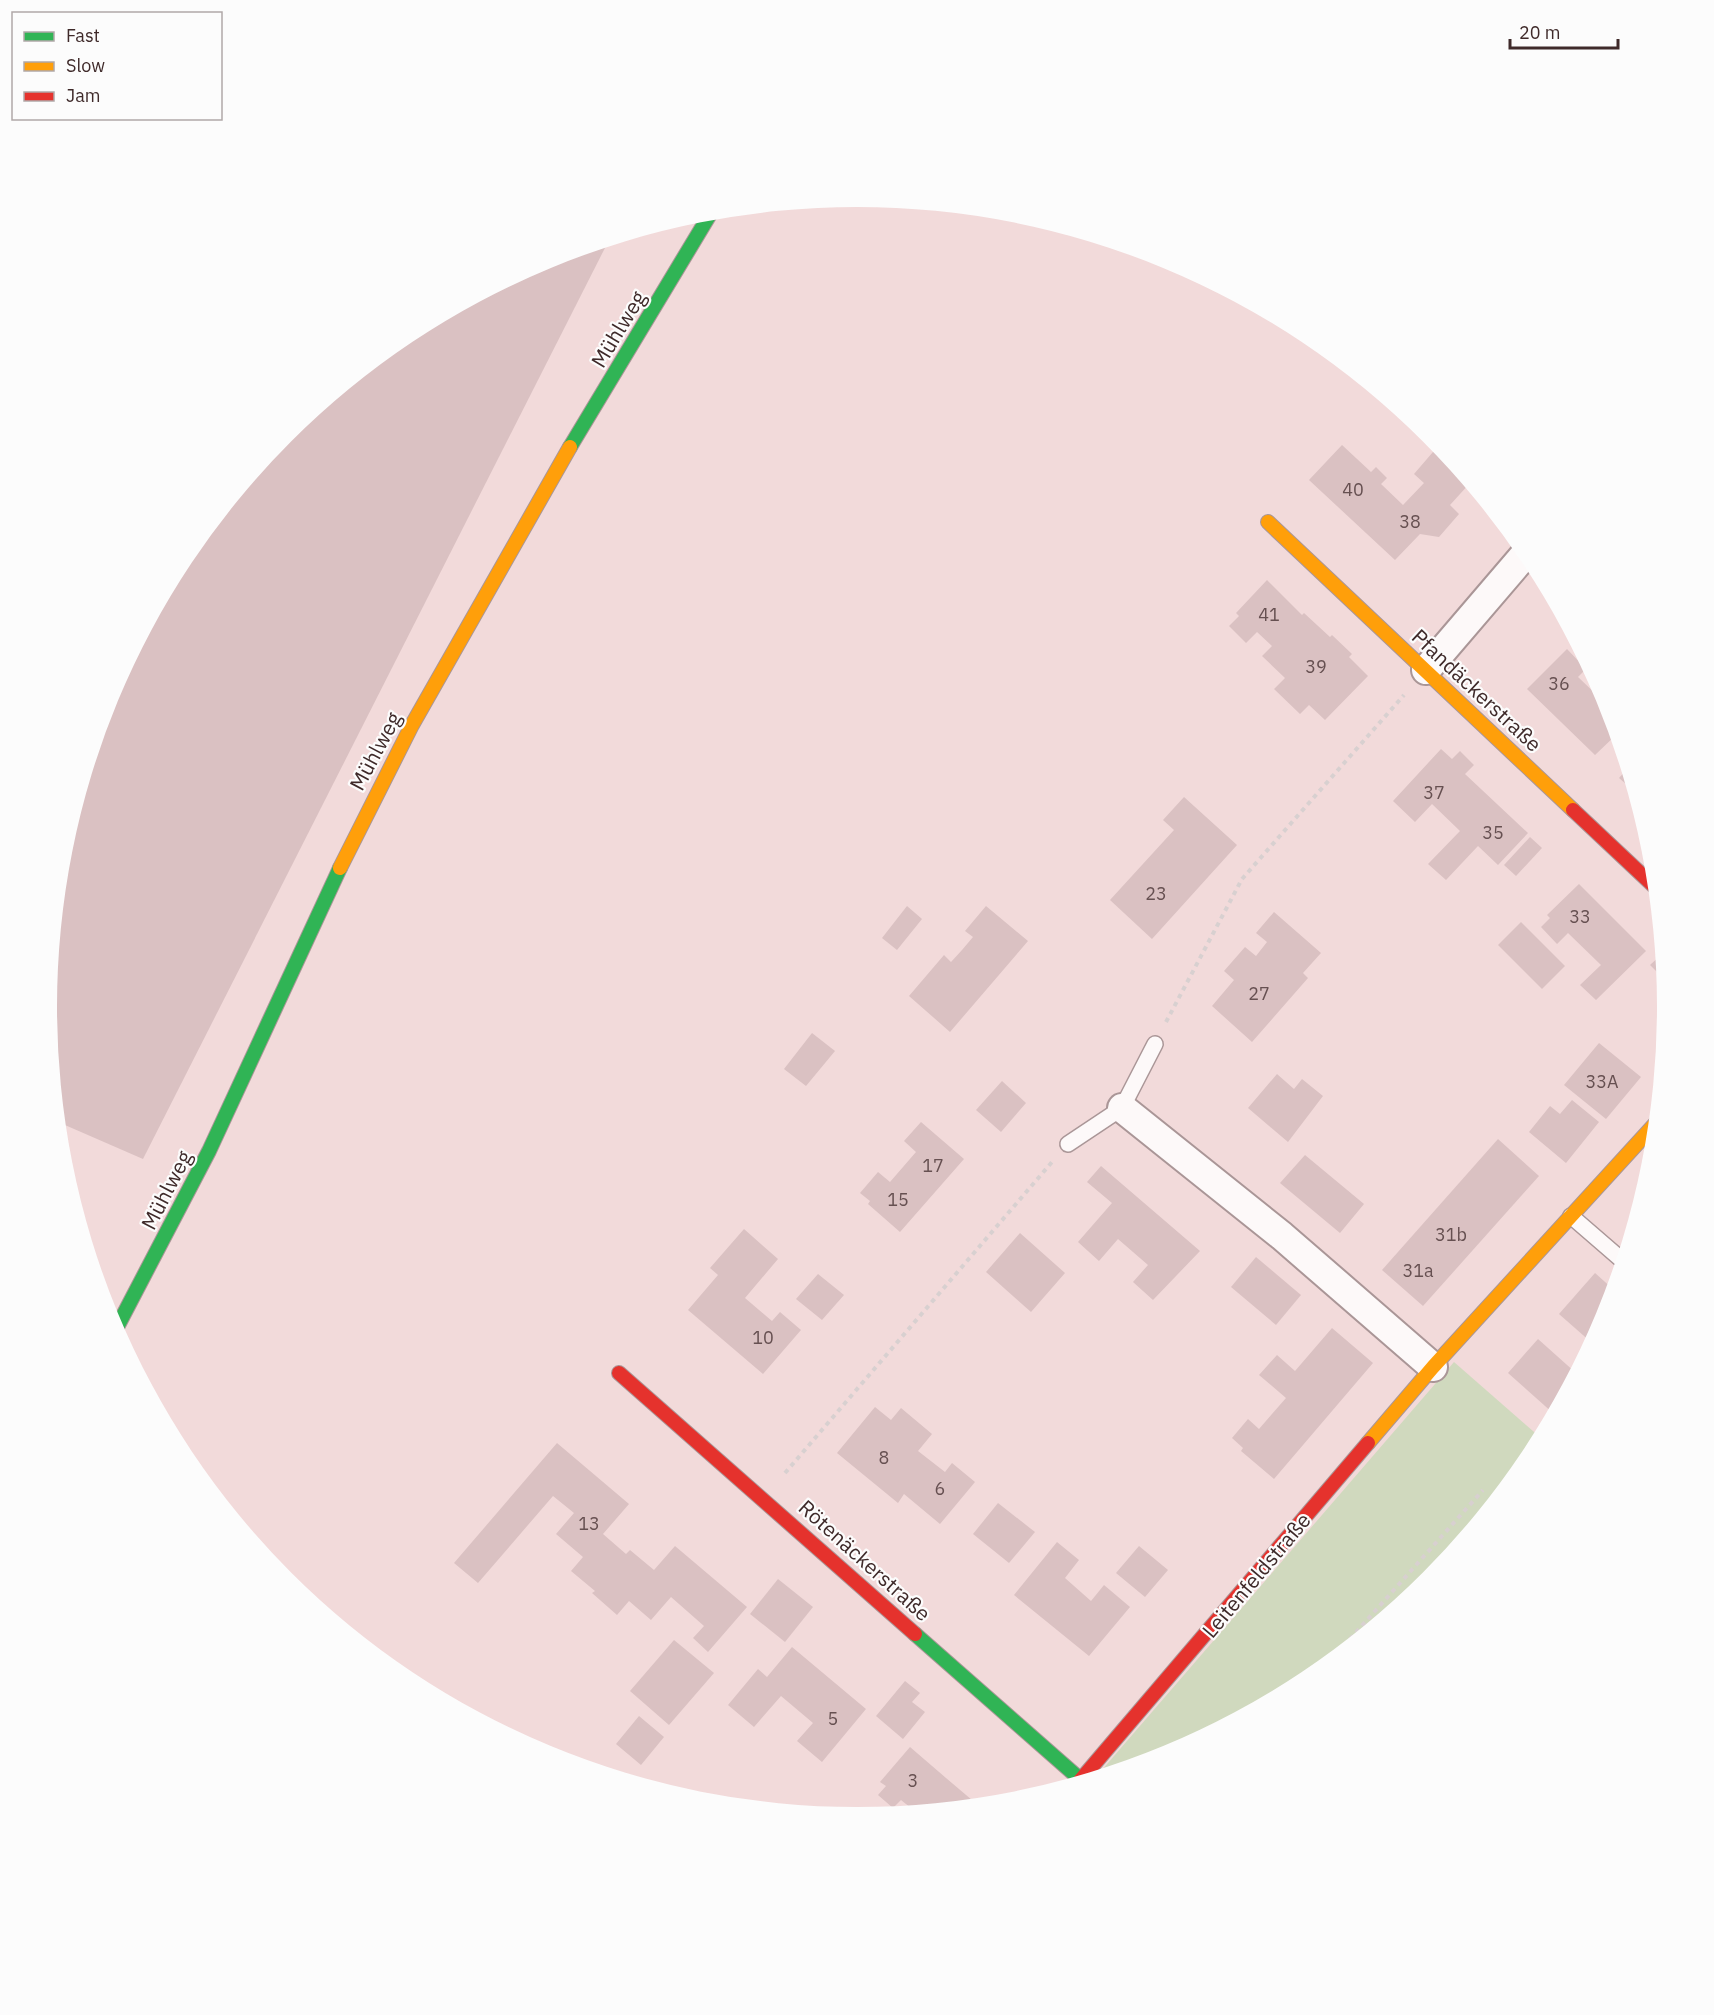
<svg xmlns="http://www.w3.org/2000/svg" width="1714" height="2015" font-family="'IBM Plex Sans',sans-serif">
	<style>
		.green { fill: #d0d9be }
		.building { fill: #dac1c2 }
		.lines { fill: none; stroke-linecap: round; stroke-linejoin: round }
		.lane-casing { stroke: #aa9697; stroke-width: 18 }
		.street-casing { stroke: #aa9697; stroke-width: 32 }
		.fast-casing { stroke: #aa9697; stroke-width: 16 }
		.slow-casing { stroke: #aa9697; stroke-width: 16 }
		.jam-casing { stroke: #aa9697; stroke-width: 16 }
		.path { stroke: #d8d0d0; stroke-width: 4; stroke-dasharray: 4.5 4.5; stroke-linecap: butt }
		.lane { stroke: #fdf9f9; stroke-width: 15 }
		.street { stroke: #fdf9f9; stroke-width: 28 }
		.fast { stroke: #30b455; stroke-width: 14 }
		.slow { stroke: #ff9f0a; stroke-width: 14 }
		.jam { stroke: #e5322d; stroke-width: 14 }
		.labels { text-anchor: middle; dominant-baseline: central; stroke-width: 4.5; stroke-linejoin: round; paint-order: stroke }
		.number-label { font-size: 18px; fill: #665051 }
		.street-label { font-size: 21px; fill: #3f2a2a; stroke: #fcfcfc }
	</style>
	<rect width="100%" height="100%" fill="#f2dada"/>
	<!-- green -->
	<path class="green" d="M1454,1362L1541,1438L1531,1458L1430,1581L1307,1682L1167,1756L1095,1778Z"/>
	<!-- building -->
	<g class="building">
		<path d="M609,240L143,1159L58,1122L47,1007L62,849L108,697L183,557L284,434L407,333L547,259Z"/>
		<path d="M1342,445L1371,472L1376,467L1387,478L1381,484L1403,505L1424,483L1414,474L1439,445L1470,483L1450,505L1459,514L1439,537L1420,534L1395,560L1309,480Z"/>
		<path d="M1267,580L1302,615L1304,613L1330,637L1332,635L1352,654L1349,657L1368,676L1325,720L1309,705L1300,714L1274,689L1285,678L1262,656L1272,646L1257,632L1246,643L1229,626L1239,616L1236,613Z"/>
		<path d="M1567,649L1586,669L1578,677L1602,700L1605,697L1617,734L1595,755L1527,689Z"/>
		<path d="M1441,749L1452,759L1460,751L1474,765L1465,774L1528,833L1498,865L1478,846L1446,880L1428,864L1460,831L1432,804L1415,822L1393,801Z"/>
		<path d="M1627,769L1634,791L1619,778Z"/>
		<path d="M1184,797L1237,845L1152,939L1110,900L1174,830L1163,820Z"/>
		<path d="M1530,837L1542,848L1516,876L1504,865Z"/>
		<path d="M1579,884L1646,951L1596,1000L1580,985L1601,965L1568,933L1557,944L1541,927L1550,918L1547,915Z"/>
		<path d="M907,906L922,919L897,950L882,938Z"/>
		<path d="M986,906L1028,941L950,1032L909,996L944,955L951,962L962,950L973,937L965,931Z"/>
		<path d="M1274,912L1321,953L1303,973L1308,978L1252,1042L1212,1006L1234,980L1224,971L1245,947L1256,956L1267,942L1256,933Z"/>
		<path d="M1521,922L1565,966L1542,989L1498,945Z"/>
		<path d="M1662,954L1665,980L1650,965Z"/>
		<path d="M812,1033L835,1051L806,1086L784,1069Z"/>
		<path d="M1599,1043L1641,1077L1606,1119L1564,1085Z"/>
		<path d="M1277,1074L1294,1089L1302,1079L1323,1096L1288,1142L1248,1108Z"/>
		<path d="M1002,1081L1026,1103L1001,1132L976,1110Z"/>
		<path d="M1572,1100L1599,1122L1566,1163L1529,1132L1550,1106L1560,1114Z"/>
		<path d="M921,1122L964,1159L900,1232L868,1204L870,1201L860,1193L878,1172L890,1182L916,1152L904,1141Z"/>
		<path d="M1498,1139L1539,1176L1423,1306L1382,1270Z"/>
		<path d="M1305,1155L1364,1204L1340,1233L1280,1183Z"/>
		<path d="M1101,1166L1200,1251L1153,1300L1133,1282L1148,1265L1118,1239L1099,1261L1078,1242L1112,1203L1087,1182Z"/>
		<path d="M744,1229L778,1259L745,1298L772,1321L780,1312L801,1330L763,1374L688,1310L718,1275L710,1268Z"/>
		<path d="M1020,1233L1065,1273L1031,1312L986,1272Z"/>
		<path d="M1256,1257L1301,1295L1276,1325L1231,1287Z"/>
		<path d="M1595,1273L1614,1290L1606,1318L1592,1343L1559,1314Z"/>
		<path d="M818,1274L844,1295L822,1320L796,1299Z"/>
		<path d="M1332,1328L1373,1363L1274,1479L1241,1451L1243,1448L1232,1438L1248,1419L1259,1429L1286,1398L1259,1375L1277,1355L1295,1371Z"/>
		<path d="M1538,1339L1576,1373L1554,1414L1508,1373Z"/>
		<path d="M875,1407L891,1420L901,1408L932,1434L918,1451L945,1472L952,1463L975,1482L940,1524L904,1494L898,1503L837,1453Z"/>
		<path d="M557,1443L629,1504L603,1534L626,1554L630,1550L654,1570L675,1546L747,1607L708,1652L693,1638L704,1626L671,1597L651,1620L629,1601L617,1615L592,1593L595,1591L571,1571L583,1557L556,1534L574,1513L553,1496L478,1583L454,1563Z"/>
		<path d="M998,1503L1035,1532L1009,1563L973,1534Z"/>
		<path d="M1057,1542L1079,1560L1065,1578L1091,1601L1104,1585L1130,1607L1089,1656L1014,1595Z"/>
		<path d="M1139,1546L1168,1570L1145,1597L1116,1573Z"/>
		<path d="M778,1579L813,1607L785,1642L750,1614Z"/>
		<path d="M674,1640L714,1673L669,1725L630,1691Z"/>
		<path d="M792,1647L866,1709L822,1762L797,1741L813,1723L781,1696L754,1727L728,1705L758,1669L767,1677Z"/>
		<path d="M905,1681L920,1693L912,1702L925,1712L903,1739L876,1716Z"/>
		<path d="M639,1716L664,1737L641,1765L616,1744Z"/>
		<path d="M910,1747L946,1778L979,1806L916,1812L901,1800L893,1808L878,1795L886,1786L880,1782Z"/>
	</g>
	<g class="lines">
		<defs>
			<g id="lane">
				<path d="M1068,1144L1122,1108L1155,1044"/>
				<path d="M1571,1216L1623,1261"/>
			</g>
			<g id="street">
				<path d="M1426,670L1527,552"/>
				<path d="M1122,1108L1282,1236L1433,1367"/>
			</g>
			<g id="fast">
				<path d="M570,447L712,211"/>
				<path d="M115,1331L209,1151L340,868"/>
				<path d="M915,1634L1081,1780"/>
			</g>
			<g id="slow">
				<path d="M1268,522L1573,810"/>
				<path d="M340,868L412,725L570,447"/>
				<path d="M1368,1443L1433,1367L1656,1123"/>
			</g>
			<g id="jam">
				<path d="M1573,810L1656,888"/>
				<path d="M619,1373L915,1634"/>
				<path d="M1078,1783L1368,1443"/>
			</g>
		</defs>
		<!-- lane casing -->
		<use href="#lane" class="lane-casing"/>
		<!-- street casing -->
		<use href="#street" class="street-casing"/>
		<!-- fast casing -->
		<use href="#fast" class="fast-casing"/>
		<!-- slow casing -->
		<use href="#slow" class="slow-casing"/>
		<!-- jam casing -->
		<use href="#jam" class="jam-casing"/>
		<!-- path -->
		<g class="path">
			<path d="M1166,1022L1242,879L1404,695"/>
			<path d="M785,1473L1052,1162"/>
			<path d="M1326,1666L1483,1490"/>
		</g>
		<!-- lane -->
		<use href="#lane" class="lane"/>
		<!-- street -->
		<use href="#street" class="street"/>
		<!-- fast -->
		<use href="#fast" class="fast"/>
		<!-- slow -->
		<use href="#slow" class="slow"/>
		<!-- jam -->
		<use href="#jam" class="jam"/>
	</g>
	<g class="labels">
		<!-- number labels -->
		<g class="number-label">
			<text x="1353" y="489">40</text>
			<text x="1410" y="521">38</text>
			<text x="1269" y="614">41</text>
			<text x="1316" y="666">39</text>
			<text x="1559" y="683">36</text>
			<text x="1434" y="792">37</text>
			<text x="1493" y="832">35</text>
			<text x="1156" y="893">23</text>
			<text x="1580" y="916">33</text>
			<text x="1259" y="993">27</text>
			<text x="1602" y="1081">33A</text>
			<text x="933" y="1165">17</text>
			<text x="898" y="1199">15</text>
			<text x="1451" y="1234">31b</text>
			<text x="1418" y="1270">31a</text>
			<text x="763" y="1337">10</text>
			<text x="884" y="1457">8</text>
			<text x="940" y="1488">6</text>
			<text x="589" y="1523">13</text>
			<text x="833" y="1718">5</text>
			<text x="913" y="1780">3</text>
		</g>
		<!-- street labels -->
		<g class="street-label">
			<text transform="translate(618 329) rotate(-59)">Mühlweg</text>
			<text transform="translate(1477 690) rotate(43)">Pfandäckerstraße</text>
			<text transform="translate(375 751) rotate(-62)">Mühlweg</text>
			<text transform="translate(166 1190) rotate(-63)">Mühlweg</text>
			<text transform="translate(865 1560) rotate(42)">Rötenäckerstraße</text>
			<text transform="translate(1256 1575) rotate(-50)">Leitenfeldstraße</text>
		</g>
	</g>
	<!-- crop -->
	<path d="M0 0H1714V2015H0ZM57 1007a800 800 0 1 1 1600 0a800 800 0 1 1-1600 0Z" fill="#fcfcfc" fill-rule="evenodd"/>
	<!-- legend -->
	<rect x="12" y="12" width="210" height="108" fill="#fcfcfc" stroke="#b0a8a8" stroke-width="1.5"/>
	<rect x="24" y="32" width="30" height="9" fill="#30b455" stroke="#b0a8a8" stroke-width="1.5"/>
	<text x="66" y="42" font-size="18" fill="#3f2a2a">Fast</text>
	<rect x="24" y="62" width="30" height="9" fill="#ff9f0a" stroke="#b0a8a8" stroke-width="1.5"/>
	<text x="66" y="72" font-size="18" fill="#3f2a2a">Slow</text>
	<rect x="24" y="92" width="30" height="9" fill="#e5322d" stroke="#b0a8a8" stroke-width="1.5"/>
	<text x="66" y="102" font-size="18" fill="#3f2a2a">Jam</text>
	<!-- scale -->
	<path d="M1510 39v9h108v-9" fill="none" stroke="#3f2a2a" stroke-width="3"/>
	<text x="1519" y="39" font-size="18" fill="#3f2a2a" stroke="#fcfcfc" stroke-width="4.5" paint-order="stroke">20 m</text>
</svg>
